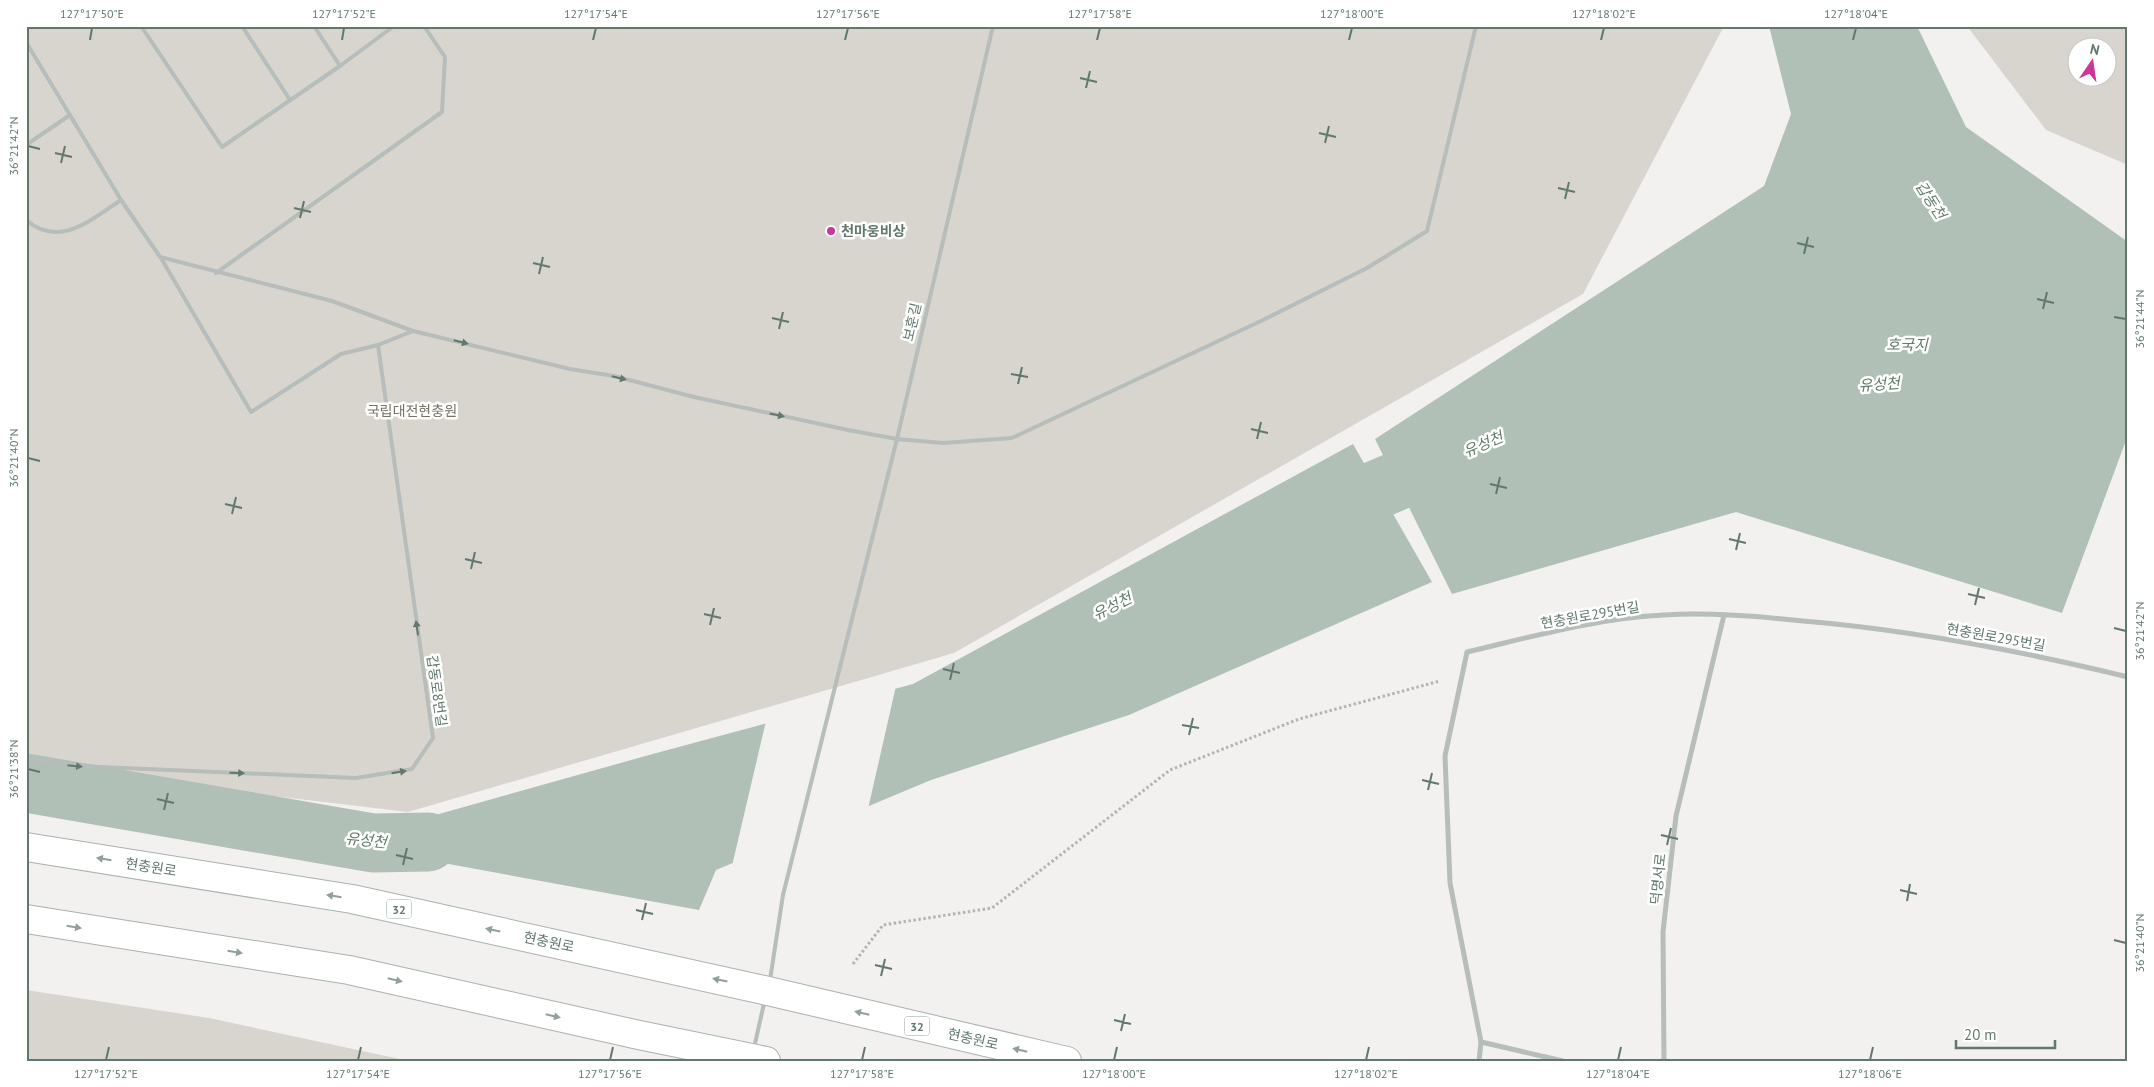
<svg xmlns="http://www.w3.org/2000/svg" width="2154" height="1087" font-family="'PT Sans','Noto Sans KR',sans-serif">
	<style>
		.green { fill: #d8d5cf; fill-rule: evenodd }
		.water { fill: #b1c0b7 }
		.pier { fill: #f3f0f0 }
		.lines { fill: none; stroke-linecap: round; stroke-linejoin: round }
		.river { stroke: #b1c0b7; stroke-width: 59 }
		.primary-casing { stroke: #aab2ae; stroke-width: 30 }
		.path { stroke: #b0b6b4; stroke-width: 3; stroke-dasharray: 2.5 2.5; stroke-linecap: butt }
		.service { stroke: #b6bdba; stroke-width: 4 }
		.minor { stroke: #b6bdba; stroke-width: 5 }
		.primary { stroke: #fff; stroke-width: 28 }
		.oneway { fill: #62786e }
		.oneway2 { fill: #91a09a }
		.ticks { fill: none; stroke: #62786e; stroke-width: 2 }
		.poi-dot { fill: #cd3697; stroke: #fff; stroke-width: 2 }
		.labels { text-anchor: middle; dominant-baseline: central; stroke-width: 5; stroke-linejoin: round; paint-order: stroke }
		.shield { fill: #fff; stroke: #91a09a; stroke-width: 1 }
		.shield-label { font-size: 12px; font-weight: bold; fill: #62786e }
		.poi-label { font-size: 14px; font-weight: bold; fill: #62786e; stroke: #fff; text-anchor: start }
		.street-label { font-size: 14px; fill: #62786e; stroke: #fff }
		.park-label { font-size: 14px; fill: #757464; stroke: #fff }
		.water-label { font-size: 15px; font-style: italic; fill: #627b6b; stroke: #fff }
		.neatline { fill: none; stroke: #62786e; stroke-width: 2 }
		.ticks-label { font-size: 12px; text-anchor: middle; fill: #62786e }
	</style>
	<rect width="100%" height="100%" fill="#f3f0f0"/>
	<!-- green -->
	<g class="green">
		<path d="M26,26H1724L1583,294L954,653L408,812L26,767Z"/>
		<path d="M1967,26H2128V165L2046,130ZM2076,48H2106V78H2076Z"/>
		<path d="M26,990L209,1018L409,1061H26Z"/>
	</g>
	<!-- water -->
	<g class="water">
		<path d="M1769,26H1917L1966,127L2128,242V435L2062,613L1736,512L1452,594L1375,439L1764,186L1791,114Z"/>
		<path d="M1353,444L1432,582L1129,715L931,780L716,870L699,910L345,845L353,820L407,823L649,755L913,684Z"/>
	</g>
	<!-- pier -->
	<path class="pier" d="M896,686L868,809L732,866L766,721Z"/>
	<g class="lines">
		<!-- river -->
		<g class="river">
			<path d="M1304,521L1471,449"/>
			<path d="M26,783L373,843L428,842"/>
		</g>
		<defs>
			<g id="primary">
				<path d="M26,847L352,899L768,991L1067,1061"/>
				<path d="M26,919L349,970L639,1035L766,1061"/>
			</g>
		</defs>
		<!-- primary casing -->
		<use href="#primary" class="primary-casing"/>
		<!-- path -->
		<path class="path" d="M853,964L883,925L992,908L1170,770L1299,719L1440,681"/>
		<!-- service -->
		<g class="service">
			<path d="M141,26L222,147L340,66"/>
			<path d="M242,26L290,100"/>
			<path d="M314,26L340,66L394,26"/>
			<path d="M26,42L121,200L160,257L332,301L413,331L570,369L614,376L694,397L848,430L897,439L943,443L1012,438L1263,320L1367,268L1427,231L1476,26"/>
			<path d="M26,145L70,115"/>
			<path d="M26,220C60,249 92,219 121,200"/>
			<path d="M161,258L251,412L341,354L378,345L413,331"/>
			<path d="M216,273L442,112L445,57L424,26"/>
			<path d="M26,759L78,766L356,778L412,769L433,738L378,345"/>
			<path d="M770,980L783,895L897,439L993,26"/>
			<path d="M754,1048L765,999"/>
		</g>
		<!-- minor -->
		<g class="minor">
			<path d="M1481,1042L1563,1061"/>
			<path d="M1479,1061L1481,1042L1450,883L1445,756L1467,652C1531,637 1597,618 1664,615C1710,612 1757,616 1803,621C1913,630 2021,651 2128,677"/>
			<path d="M1664,1061L1663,932L1676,816L1724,615"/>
		</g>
		<!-- primary -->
		<use href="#primary" class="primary"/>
	</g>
	<!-- one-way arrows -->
	<defs><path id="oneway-solid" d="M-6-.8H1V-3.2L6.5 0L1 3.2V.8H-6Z" transform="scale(1.25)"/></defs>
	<g class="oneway">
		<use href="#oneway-solid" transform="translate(461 342) rotate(14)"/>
		<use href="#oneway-solid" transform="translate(619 378) rotate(13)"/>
		<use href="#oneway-solid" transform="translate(777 415) rotate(12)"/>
		<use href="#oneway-solid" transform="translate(417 628) rotate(-98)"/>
		<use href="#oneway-solid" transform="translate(75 766) rotate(6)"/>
		<use href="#oneway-solid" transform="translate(399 772) rotate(-9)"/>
		<use href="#oneway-solid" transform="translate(237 773) rotate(2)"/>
	</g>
	<g class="oneway2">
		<use href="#oneway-solid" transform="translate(104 859) rotate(-171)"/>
		<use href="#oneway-solid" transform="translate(334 896) rotate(-171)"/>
		<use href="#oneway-solid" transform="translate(74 927) rotate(9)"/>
		<use href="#oneway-solid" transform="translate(493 930) rotate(-168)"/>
		<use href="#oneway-solid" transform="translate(235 952) rotate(9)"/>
		<use href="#oneway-solid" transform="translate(395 980) rotate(13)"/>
		<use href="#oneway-solid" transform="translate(720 980) rotate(-168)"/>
		<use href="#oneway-solid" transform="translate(862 1013) rotate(-167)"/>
		<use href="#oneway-solid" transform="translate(553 1016) rotate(13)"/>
		<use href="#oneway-solid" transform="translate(1020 1050) rotate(-167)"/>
	</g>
	<!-- ticks -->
	<path class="ticks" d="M90,40L92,28M342,40L344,28M593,40L596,28M845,40L848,28M1097,40L1100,28M1349,40L1352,28M1601,40L1604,28M1853,40L1856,28M1080,78L1097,82M1086,88L1090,71M1319,133L1336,137M1325,143L1329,126M28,146L40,149M55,153L72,157M61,163L65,146M1558,188L1575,192M1565,199L1569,182M294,208L311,212M300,218L304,201M1797,243L1814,247M1804,254L1808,237M533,263L550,267M539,274L543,257M2037,299L2054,303M2043,309L2047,292M2114,317L2126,319M772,318L789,322M779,329L783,312M1011,374L1028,377M1018,384L1022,367M1251,429L1268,433M1257,439L1261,422M28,458L40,461M1490,484L1507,488M1496,494L1500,477M225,504L242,508M232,514L236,497M1729,539L1746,543M1736,550L1740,533M465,559L482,563M471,569L475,552M1968,594L1985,598M1975,605L1979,588M704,614L721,618M710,625L714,608M2114,628L2126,631M943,669L960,673M950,680L954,663M1182,725L1199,728M1189,735L1193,718M28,769L40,772M1422,780L1439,784M1428,790L1432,773M157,799L174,803M164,810L168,793M1661,835L1678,839M1667,845L1671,828M396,855L413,859M403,865L407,848M1900,890L1917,894M1907,901L1910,884M636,910L653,914M642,920L646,903M2114,940L2126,943M875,965L892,969M881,976L885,959M1114,1020L1131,1024M1121,1031L1125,1014M106,1060L109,1047M358,1060L361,1047M610,1060L613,1047M862,1060L865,1047M1114,1060L1117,1047M1366,1060L1369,1047M1618,1060L1621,1047M1870,1060L1873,1047"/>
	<!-- markers -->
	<circle class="poi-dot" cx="831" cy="231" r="5"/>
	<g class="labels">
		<!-- shield labels -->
		<g class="shield">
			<rect x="386.5" y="899.5" width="25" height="19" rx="4"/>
			<rect x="904.5" y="1016.5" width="25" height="19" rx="4"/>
		</g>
		<g class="shield-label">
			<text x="399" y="909">32</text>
			<text x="917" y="1026">32</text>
		</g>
		<!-- poi labels -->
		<g class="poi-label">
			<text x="841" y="231">천마웅비상</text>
		</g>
		<!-- street labels -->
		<g class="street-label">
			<text transform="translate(912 322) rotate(-77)">보훈길</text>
			<text transform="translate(1590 615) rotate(-10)">현충원로295번길</text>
			<text transform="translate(1996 637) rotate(10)">현충원로295번길</text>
			<text transform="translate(437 691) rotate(82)">갑동로8번길</text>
			<text transform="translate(151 867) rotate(9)">현충원로</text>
			<text transform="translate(1658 879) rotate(-84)">덕명서로</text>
			<text transform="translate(549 942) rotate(12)">현충원로</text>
			<text transform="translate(973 1039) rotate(13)">현충원로</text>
		</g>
		<!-- park labels -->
		<g class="park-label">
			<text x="412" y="411">국립대전현충원</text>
		</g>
		<!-- water labels -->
		<g class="water-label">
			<text transform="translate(1931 200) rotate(57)">갑동천</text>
			<text x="1907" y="344">호국지</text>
			<text transform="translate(1879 384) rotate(-4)">유성천</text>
			<text transform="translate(1483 444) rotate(-23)">유성천</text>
			<text transform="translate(1112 606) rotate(-27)">유성천</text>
			<text transform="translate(366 840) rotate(6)">유성천</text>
		</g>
	</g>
	<!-- border -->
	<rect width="2154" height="1087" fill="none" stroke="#ffffff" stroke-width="55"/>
	<!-- north arrow -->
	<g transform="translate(2092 62) rotate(13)"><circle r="24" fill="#ffffff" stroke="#c0c9c5"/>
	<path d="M0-4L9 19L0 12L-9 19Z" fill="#cd3697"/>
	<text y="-8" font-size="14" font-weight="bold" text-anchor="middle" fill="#62786e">N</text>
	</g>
	<!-- scale -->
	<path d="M1956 1040v8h99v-8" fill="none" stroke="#62786e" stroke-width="2.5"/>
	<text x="1964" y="1040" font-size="15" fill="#62786e" stroke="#ffffff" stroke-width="4" paint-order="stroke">20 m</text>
	<rect x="28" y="28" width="2098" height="1032" class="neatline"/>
	<g class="ticks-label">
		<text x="92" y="18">127°17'50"E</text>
		<text x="344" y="18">127°17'52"E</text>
		<text x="596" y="18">127°17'54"E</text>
		<text x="848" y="18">127°17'56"E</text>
		<text x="1100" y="18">127°17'58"E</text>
		<text x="1352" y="18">127°18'00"E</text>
		<text x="1604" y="18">127°18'02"E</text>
		<text x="1856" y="18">127°18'04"E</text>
		<text transform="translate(14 146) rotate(-90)" y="4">36°21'42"N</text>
		<text transform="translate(2140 319) rotate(-90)" y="4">36°21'44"N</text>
		<text transform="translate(14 458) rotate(-90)" y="4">36°21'40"N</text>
		<text transform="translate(2140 631) rotate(-90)" y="4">36°21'42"N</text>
		<text transform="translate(14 769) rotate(-90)" y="4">36°21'38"N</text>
		<text transform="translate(2140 943) rotate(-90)" y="4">36°21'40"N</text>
		<text x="106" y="1078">127°17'52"E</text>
		<text x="358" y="1078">127°17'54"E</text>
		<text x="610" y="1078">127°17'56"E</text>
		<text x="862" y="1078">127°17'58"E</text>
		<text x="1114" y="1078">127°18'00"E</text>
		<text x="1366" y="1078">127°18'02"E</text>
		<text x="1618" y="1078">127°18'04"E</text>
		<text x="1870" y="1078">127°18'06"E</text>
	</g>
</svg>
